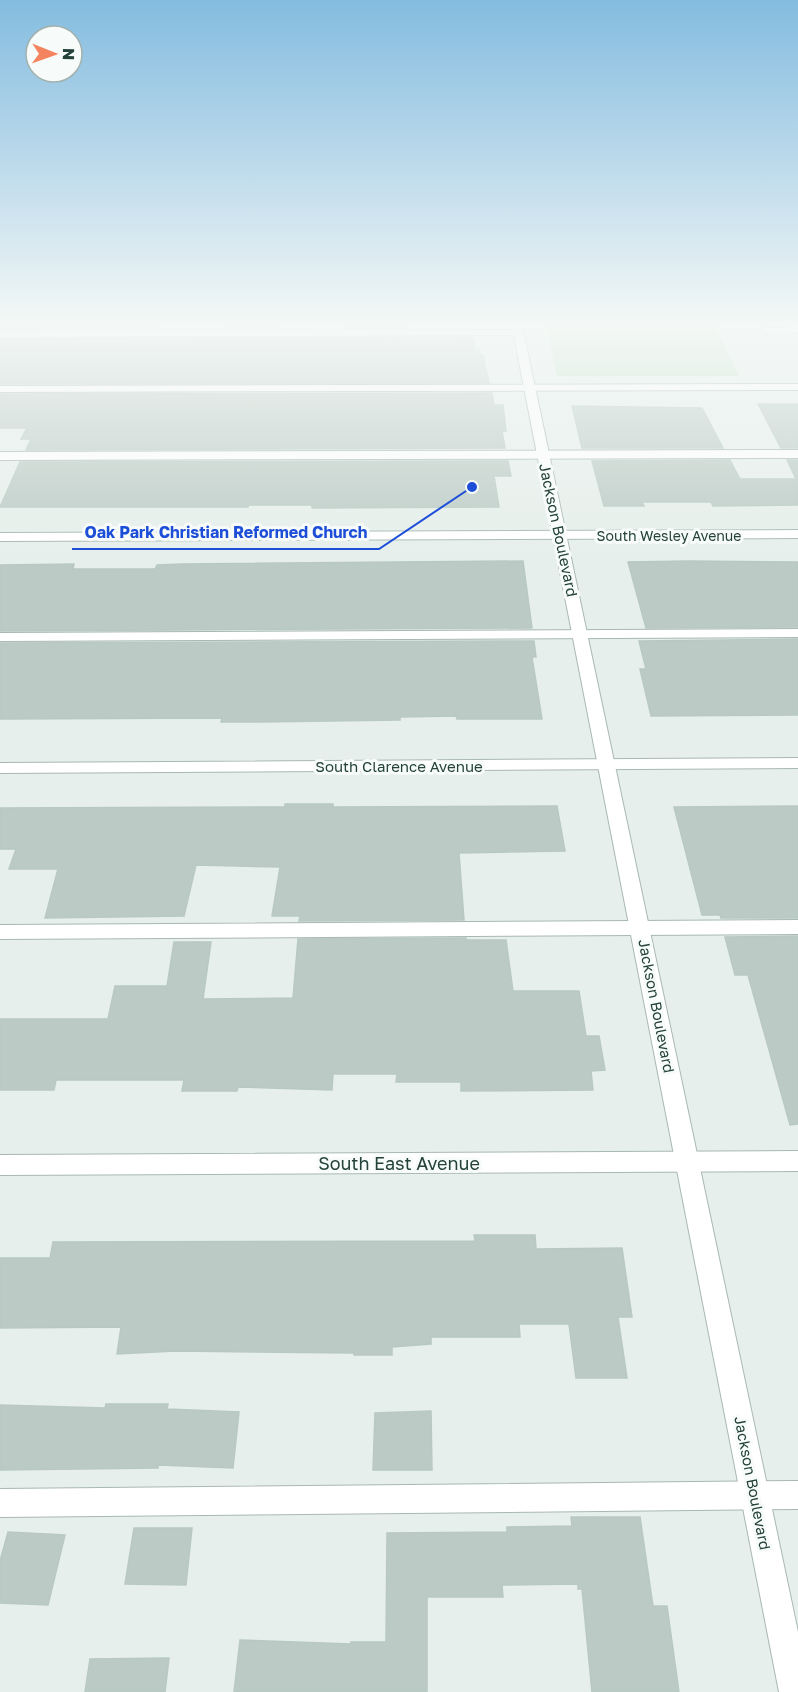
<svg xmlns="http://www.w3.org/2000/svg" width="798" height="1692" font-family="'Golos Text',sans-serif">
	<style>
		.green { fill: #bfe0c8 }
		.building { fill: #bbcac4; stroke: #b8c9c2; stroke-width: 1.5 }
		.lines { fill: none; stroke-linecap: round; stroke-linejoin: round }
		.service-casing { stroke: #a8b8b2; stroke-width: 2 }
		.minor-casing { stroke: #a8b8b2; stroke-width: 2 }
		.tertiary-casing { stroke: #a8b8b2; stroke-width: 2 }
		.service { fill: #fff; fill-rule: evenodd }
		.minor { fill: #fff; fill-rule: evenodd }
		.tertiary { fill: #fff; fill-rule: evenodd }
		.labels { text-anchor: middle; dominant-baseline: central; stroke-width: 6; stroke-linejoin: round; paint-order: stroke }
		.far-street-label { font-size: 14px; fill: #24423a; stroke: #f7fbf9 }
		.street-label { font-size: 15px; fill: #24423a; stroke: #f7fbf9 }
		.near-street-label { font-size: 18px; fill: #24423a; stroke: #f7fbf9 }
		.leader { fill: none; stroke: #1d4ed8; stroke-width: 2 }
		.callout-dot { fill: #1d4ed8; stroke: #f7fbf9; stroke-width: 2 }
		.callout-label { font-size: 16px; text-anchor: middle; font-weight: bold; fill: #1d4ed8; stroke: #f7fbf9; stroke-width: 6; stroke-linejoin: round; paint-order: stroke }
	</style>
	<rect width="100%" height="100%" fill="#e6efeb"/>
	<!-- green -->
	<path class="green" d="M545,321H712L739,376H557Z"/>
	<!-- building -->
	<g class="building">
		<path d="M162,321L159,328L0,329V322Z"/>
		<path d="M232,321H277L276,328H230Z"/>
		<path d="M347,321H406V328H346Z"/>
		<path d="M473,337L475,349H479L480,355H483L489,383L0,384V339Z"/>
		<path d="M492,393L494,405H503L506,431H502L505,448L26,450L31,439H21L27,428H0V394Z"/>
		<path d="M758,404H798V448H781Z"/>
		<path d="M572,406L702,408L723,448H582Z"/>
		<path d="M730,460L740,479H796L787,460H798V505L713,506L711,502H642L644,506H604L592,461Z"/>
		<path d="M508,461L511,476H494L499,507L312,508V505H249L248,507H0L20,462Z"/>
		<path d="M523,561L532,628L0,631V565L74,564L73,569H155L157,565L182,564Z"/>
		<path d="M689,561L798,562V627L646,628L628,562Z"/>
		<path d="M798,639V715L651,716L640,669H646L639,641Z"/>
		<path d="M534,641L536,657H532L542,719H457L456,716L400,717V720L258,722H221L222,718L0,719V643Z"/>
		<path d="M285,804H333V807L557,806L565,851L459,853L464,920L299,921L300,916H272L280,867L196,865L184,916L45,918L58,869H9L16,849H0V808L285,807Z"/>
		<path d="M798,806V918H721L720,915H702L674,807Z"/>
		<path d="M798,936V1124L790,1125L748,975H735L725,937Z"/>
		<path d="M466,938V940H506L513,991H579L586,1036H599L605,1070L591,1071L593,1090L461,1091V1082H396L397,1074H333L332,1090L238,1087L237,1091H182L184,1080H56L54,1090H0V1019H108L115,986H167L174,942H211L203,999L293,998L298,939Z"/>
		<path d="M474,1235H535L536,1249L622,1248L632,1317H618L627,1378H576L569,1324H519L520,1337H431V1344L392,1347V1355H354V1353L176,1351L117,1354L121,1327L0,1328V1258H50L53,1242L475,1241Z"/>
		<path d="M106,1404H168L167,1409L239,1412L233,1468L158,1465V1468L0,1470V1405L105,1408Z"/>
		<path d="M431,1411L432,1470H373L375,1413Z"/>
		<path d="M571,1517H640L653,1606H667L679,1692H592L582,1589H578V1584L502,1585L503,1597H427V1692H234L240,1640L351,1644V1642H386L387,1533L507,1532V1527L572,1526Z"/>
		<path d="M134,1528H192L186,1585L125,1584Z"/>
		<path d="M8,1532L65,1535L48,1605L0,1603V1561Z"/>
		<path d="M169,1658L165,1692H85L90,1659Z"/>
	</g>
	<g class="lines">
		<defs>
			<g id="service">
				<path d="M798,327V333L765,334L760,331L765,328Z"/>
				<path d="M523,330L524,332L519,335L0,337V331Z"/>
				<path d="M798,450V458L0,460V452Z"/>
				<path d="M798,629V637L0,641V633Z"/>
				<path d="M798,920V934L0,939V925Z"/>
				<path d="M798,1481V1509L0,1517V1489Z"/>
			</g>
			<g id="minor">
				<path d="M798,384V390L0,392V386Z"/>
				<path d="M798,530V538L0,541V533Z"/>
				<path d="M798,758V768L0,773V763Z"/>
				<path d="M798,1151V1171L0,1175V1155Z"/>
			</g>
			<path id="tertiary" d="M511,321H521L798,1632V1692H779Z"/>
		</defs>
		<!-- service casing -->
		<use href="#service" class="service-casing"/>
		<!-- minor casing -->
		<use href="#minor" class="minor-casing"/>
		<!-- tertiary casing -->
		<use href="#tertiary" class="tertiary-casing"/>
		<!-- service -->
		<use href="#service" class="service"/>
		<!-- minor -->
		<use href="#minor" class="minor"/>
		<!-- tertiary -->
		<use href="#tertiary" class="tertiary"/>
	</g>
	<!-- sky -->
	<linearGradient id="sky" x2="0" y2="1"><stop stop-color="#84bce0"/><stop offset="0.58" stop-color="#f4f8f6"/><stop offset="1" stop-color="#f4f8f6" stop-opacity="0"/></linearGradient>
	<rect width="798" height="558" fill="url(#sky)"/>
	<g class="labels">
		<!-- far-street labels -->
		<g class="far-street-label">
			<text x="669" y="535">South Wesley Avenue</text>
		</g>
		<!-- street labels -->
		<g class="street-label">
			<text transform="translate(559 530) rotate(78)">Jackson Boulevard</text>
			<text x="399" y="766">South Clarence Avenue</text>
			<text transform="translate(657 1006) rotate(79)">Jackson Boulevard</text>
			<text transform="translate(753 1483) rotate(79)">Jackson Boulevard</text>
		</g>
		<!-- near-street labels -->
		<g class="near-street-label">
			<text x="399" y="1163">South East Avenue</text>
		</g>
	</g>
	<!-- callouts -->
	<path class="leader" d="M472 487L379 549H72"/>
	<circle class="callout-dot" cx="472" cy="487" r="6"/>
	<g class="callout-label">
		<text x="226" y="538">Oak Park Christian Reformed Church</text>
	</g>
	<!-- north arrow -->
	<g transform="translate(54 54) rotate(91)"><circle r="28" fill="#f7fbf9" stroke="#a3b1ad" stroke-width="1.5"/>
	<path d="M0-4.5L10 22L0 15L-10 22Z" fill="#f4845f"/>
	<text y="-9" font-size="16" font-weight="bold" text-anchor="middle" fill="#24423a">N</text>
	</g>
</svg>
